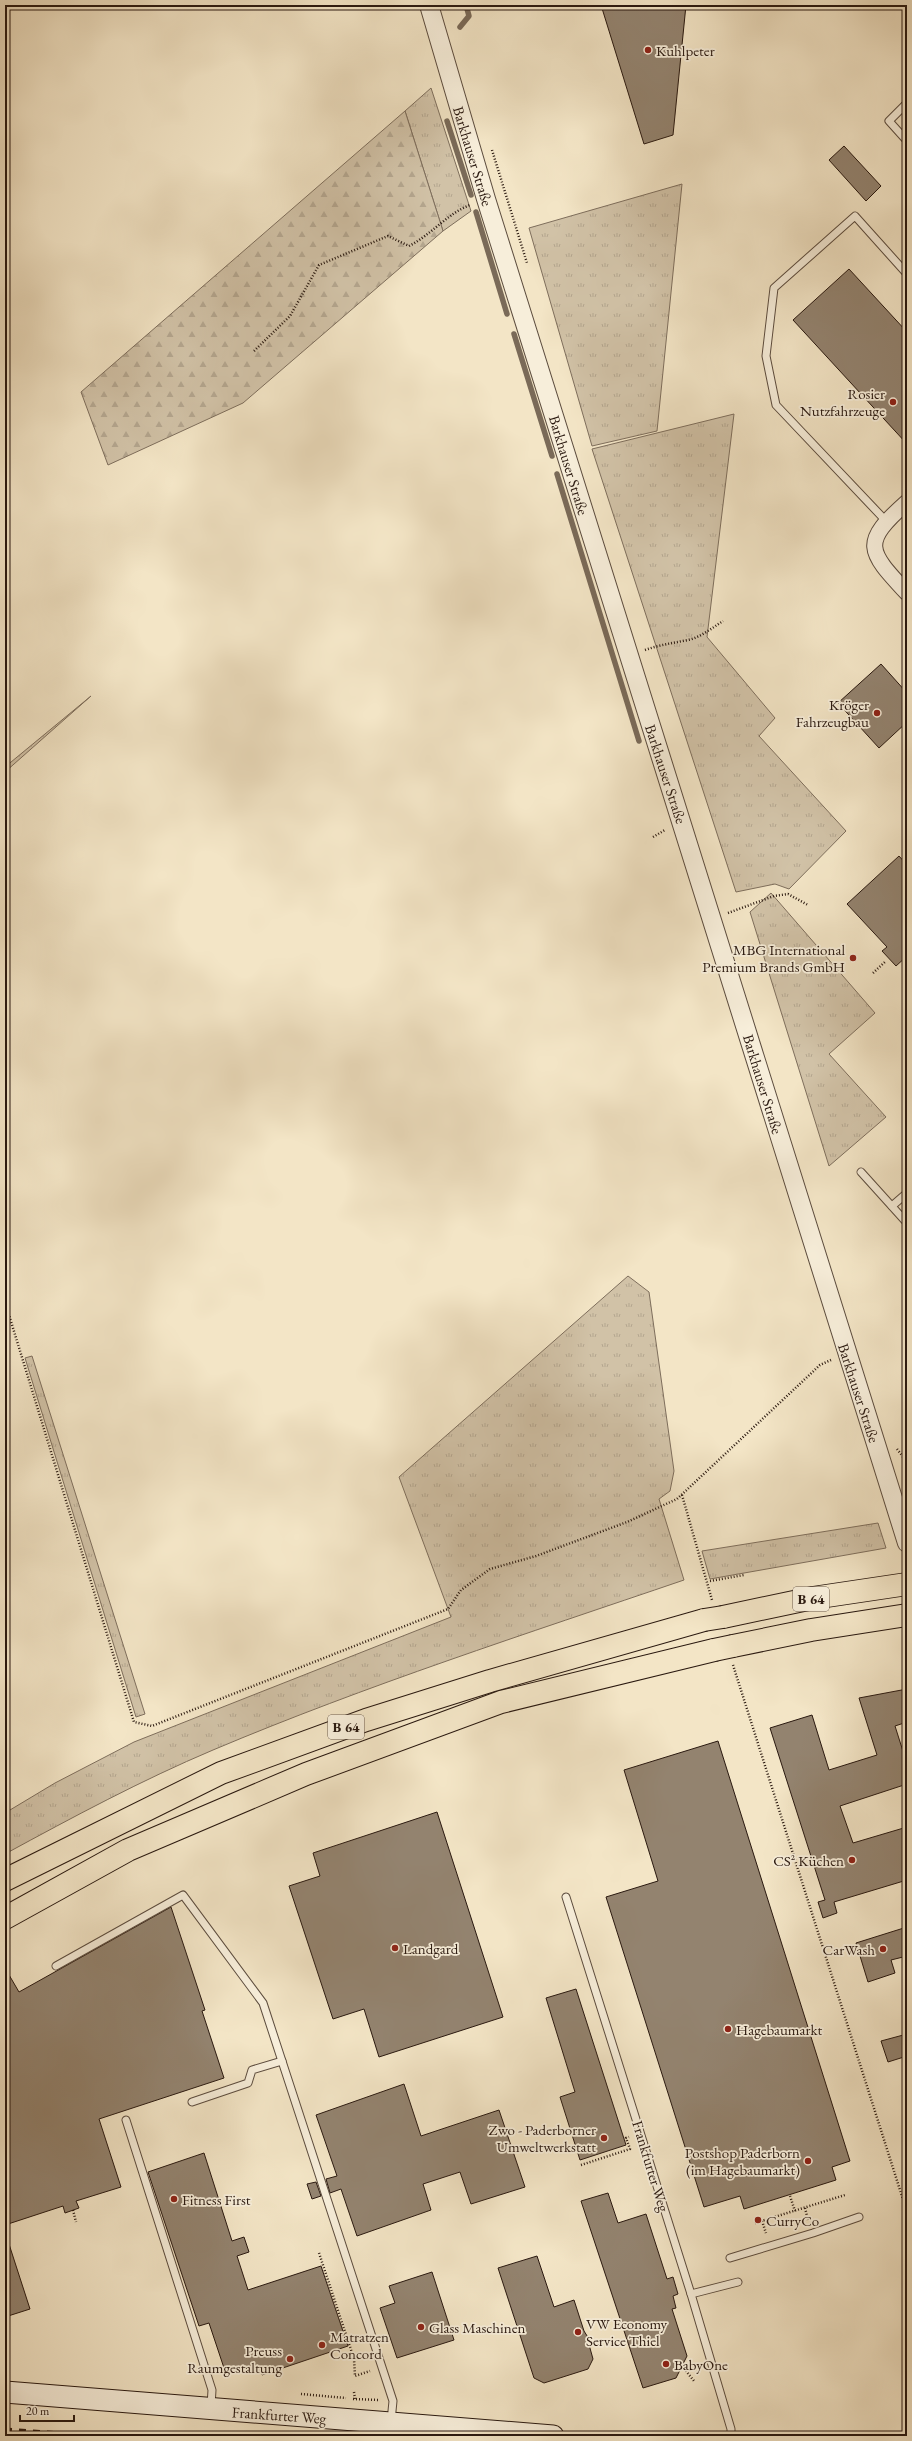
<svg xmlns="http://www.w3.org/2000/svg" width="912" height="2441" font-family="'EB Garamond',serif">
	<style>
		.grass { fill: url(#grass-tufts); stroke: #7e6e5c }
		.forest { fill: url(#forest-firs); stroke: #7e6e5c }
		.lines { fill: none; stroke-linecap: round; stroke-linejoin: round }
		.stream { stroke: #7a6a58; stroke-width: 5.5 }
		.building { fill: #93836f; stroke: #2a1910 }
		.service-casing { stroke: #5c4c3e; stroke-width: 9 }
		.minor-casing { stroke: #5c4c3e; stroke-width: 17 }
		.tertiary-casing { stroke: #5c4c3e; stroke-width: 20 }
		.secondary-casing { stroke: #2a1910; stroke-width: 23 }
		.trunk-casing { stroke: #2a1910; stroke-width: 24 }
		.path { stroke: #2a1910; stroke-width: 2.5; stroke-dasharray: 1 2; stroke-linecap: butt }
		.service { stroke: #f7eeda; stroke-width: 7 }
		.minor { stroke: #f7eeda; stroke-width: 15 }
		.tertiary { stroke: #f7eeda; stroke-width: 18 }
		.secondary { stroke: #f7eeda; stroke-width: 21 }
		.trunk { stroke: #f3e5c6; stroke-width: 22 }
		.rail { stroke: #2a1910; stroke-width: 3; stroke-dasharray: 7 7; stroke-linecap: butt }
		.trunk-bridge-casing { stroke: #2a1910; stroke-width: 24; stroke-linecap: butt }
		.trunk-bridge { stroke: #f3e5c6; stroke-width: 22 }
		.poi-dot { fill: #8f2418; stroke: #f7eeda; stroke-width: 1.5 }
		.labels { text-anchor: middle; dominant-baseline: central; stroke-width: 3.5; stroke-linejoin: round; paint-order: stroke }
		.shield { fill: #f7eeda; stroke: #68594d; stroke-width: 1 }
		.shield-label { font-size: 14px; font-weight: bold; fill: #2a1910 }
		.poi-label { font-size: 15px; fill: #2a1910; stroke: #f7eeda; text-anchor: start }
		.street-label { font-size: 15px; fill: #2a1910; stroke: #f7eeda }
	</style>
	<defs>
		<pattern id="grass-tufts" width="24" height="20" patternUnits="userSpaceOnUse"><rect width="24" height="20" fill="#d1c2a7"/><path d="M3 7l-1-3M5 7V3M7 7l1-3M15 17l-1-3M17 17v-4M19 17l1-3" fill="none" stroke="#b4a68f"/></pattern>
		<pattern id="forest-firs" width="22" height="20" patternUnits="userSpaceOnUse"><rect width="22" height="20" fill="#d1c2a7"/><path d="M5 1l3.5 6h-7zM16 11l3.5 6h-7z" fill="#b4a68f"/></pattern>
	</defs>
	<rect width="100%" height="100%" fill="#f3e5c6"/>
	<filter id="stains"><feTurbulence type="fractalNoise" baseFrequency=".005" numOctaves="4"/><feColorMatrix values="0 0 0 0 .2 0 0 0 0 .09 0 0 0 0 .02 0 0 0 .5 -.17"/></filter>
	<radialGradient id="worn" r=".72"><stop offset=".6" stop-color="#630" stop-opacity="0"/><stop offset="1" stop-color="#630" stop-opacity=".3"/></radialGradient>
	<!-- grass -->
	<g class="grass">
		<path d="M431,88L471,211L443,231L405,111Z"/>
		<path d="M682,184L657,431L592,446L529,228Z"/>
		<path d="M734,414L707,637L775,718L759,736L846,831L789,889L775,884L736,892L592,449Z"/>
		<path d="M91,696L5,772V767Z"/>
		<path d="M771,893L875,1013L829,1054L886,1117L829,1166L750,912Z"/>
		<path d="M628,1276L649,1292L674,1471L670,1491L659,1499L684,1580C526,1634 367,1685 213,1750C142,1780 73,1817 5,1854V1813L55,1783L134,1742L451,1617L399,1477Z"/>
		<path d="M32,1356L145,1714L136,1717L25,1358Z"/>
		<path d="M878,1523L886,1548L710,1579L702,1551Z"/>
	</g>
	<!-- forest -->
	<path class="forest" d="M405,111L443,231L243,403L108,465L81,392Z"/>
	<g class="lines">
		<!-- stream -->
		<g class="stream">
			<path d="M460,27L469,16L466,5"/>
			<path d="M447,121L471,195"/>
			<path d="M476,212L507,314"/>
			<path d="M514,334L552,456"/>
			<path d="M557,474L639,741"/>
		</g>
	</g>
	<!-- building -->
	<g class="building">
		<path d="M601,5H686L673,135L644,144Z"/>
		<path d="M844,146L881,186L866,201L829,160Z"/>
		<path d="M849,269L907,332V444L793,320Z"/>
		<path d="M881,664L907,693V722L879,748L838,703Z"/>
		<path d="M899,856L907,865V956L896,966L882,951L887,947L847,904Z"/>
		<path d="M907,1689V1722L895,1726L907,1764V1784L840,1806L853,1843L907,1827V1880L834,1902L837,1913L823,1918L818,1902L825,1900L770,1728L812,1715L829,1770L877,1755L859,1698Z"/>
		<path d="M718,1741L850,2161L832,2167L836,2180L744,2209L740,2196L704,2207L606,1897L658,1881L624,1770Z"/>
		<path d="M437,1812L503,2017L379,2057L364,2009L333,2019L289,1886L320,1876L313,1853Z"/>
		<path d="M171,1907L205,2010L202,2011L224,2078L99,2119L121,2187L76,2201L79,2208L65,2213L63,2206L5,2225V1968L19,1992Z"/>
		<path d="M907,1927V1956L891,1960L895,1973L868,1982L856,1943Z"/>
		<path d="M576,1989L626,2145L580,2160L560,2097L575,2092L546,1998Z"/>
		<path d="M907,2034V2056L888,2062L881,2041Z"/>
		<path d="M404,2084L421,2136L499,2110L525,2187L471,2204L460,2172L423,2184L431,2210L357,2236L341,2189L330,2193L326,2179L337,2176L316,2115Z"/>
		<path d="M204,2153L232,2241L244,2237L249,2252L237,2256L248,2290L321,2266L348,2346L262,2375L261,2370L250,2373L249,2368L233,2373L231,2366L224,2368L209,2323L199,2326L148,2172Z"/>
		<path d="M316,2182L321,2196L312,2199L307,2184Z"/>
		<path d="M608,2193L618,2223L646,2214L667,2279L673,2277L678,2294L673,2296L676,2308L672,2309L687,2356L676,2378L643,2388L581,2201Z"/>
		<path d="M8,2241L30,2309L5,2317V2242Z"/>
		<path d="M537,2256L554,2307L574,2300L584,2331L589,2339L588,2341L593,2359L588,2369L544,2383L534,2378L498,2268Z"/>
		<path d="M432,2272L454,2340L397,2358L380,2308L395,2303L389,2286Z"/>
	</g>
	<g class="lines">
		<defs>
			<g id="service">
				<path d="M907,103L889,121L907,141"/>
				<path d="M886,521L776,405L766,356L774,288L855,216L907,274"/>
				<path d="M861,1172L907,1223"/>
				<path d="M892,1206L907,1193"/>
				<path d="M566,1897L691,2294L731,2429V2436"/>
				<path d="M56,1966L183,1895L263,2003L393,2401L391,2421"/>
				<path d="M192,2102L248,2083L252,2070L282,2061"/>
				<path d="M126,2120L212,2390L211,2406"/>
				<path d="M730,2258L813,2233L859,2217"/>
				<path d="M691,2294L738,2282"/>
			</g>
			<path id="minor" d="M907,502C861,543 867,550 907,593"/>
			<path id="tertiary" d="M429,5L486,199L907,1543"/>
			<path id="secondary" d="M5,2392L553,2436"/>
			<g id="trunk">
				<path d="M723,1617L813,1598L907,1584"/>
				<path d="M733,1646L811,1630L907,1615"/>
				<path d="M5,1880L221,1773L366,1720L490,1681L704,1620"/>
				<path d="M5,1918L128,1850L306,1774L501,1702L714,1650"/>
			</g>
		</defs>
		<!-- service casing -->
		<use href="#service" class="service-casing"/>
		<!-- minor casing -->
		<use href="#minor" class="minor-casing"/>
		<!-- tertiary casing -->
		<use href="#tertiary" class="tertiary-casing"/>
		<!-- secondary casing -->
		<use href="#secondary" class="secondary-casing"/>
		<!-- trunk casing -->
		<use href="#trunk" class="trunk-casing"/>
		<!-- path -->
		<g class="path">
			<path d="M492,150L527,263"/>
			<path d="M254,351L290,316L319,265L388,236L409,246C431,235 448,213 470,205"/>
			<path d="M645,650C659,645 673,643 688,640C701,637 712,628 723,621"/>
			<path d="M653,837L665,830"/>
			<path d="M728,913L774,896L788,894L808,905"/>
			<path d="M873,973L886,961"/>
			<path d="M5,1302L134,1722L152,1726L448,1609L461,1590L490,1569L536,1556L627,1522L677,1499L820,1365L831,1360"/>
			<path d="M897,1449L907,1462"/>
			<path d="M682,1495L712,1600"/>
			<path d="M710,1581L744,1575"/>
			<path d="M733,1665L907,2212"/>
			<path d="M581,2165L630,2149L626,2138L629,2137"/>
			<path d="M790,2196L795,2211"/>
			<path d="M805,2208L808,2220"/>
			<path d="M73,2210L76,2222"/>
			<path d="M762,2221L766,2233"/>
			<path d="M755,2223L845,2195"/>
			<path d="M319,2253L354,2359L355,2376L370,2371"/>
			<path d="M682,2366L694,2381"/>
			<path d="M354,2392L355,2399"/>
			<path d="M301,2394L346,2398"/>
			<path d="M353,2399L380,2400"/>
		</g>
		<!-- service -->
		<use href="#service" class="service"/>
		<!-- minor -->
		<use href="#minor" class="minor"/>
		<!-- tertiary -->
		<use href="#tertiary" class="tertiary"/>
		<!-- secondary -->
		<use href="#secondary" class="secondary"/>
		<!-- trunk -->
		<use href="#trunk" class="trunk"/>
		<!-- rail -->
		<path class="rail" d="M5,2429L106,2436"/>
		<defs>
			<g id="trunk-bridge">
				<path d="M704,1620L723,1617"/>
				<path d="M714,1650L733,1646"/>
			</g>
		</defs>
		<!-- trunk-bridge casing -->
		<use href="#trunk-bridge" class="trunk-bridge-casing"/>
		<!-- trunk-bridge -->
		<use href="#trunk-bridge" class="trunk-bridge"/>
	</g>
	<!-- markers -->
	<g class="poi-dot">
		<circle cx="648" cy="50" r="4"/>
		<circle cx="893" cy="402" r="4"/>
		<circle cx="877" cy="713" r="4"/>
		<circle cx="853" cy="958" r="4"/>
		<circle cx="852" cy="1860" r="4"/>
		<circle cx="395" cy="1948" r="4"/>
		<circle cx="883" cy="1949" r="4"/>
		<circle cx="728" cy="2029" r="4"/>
		<circle cx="604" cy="2138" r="4"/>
		<circle cx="808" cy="2161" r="4"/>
		<circle cx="174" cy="2199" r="4"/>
		<circle cx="758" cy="2220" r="4"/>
		<circle cx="421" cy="2327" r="4"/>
		<circle cx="578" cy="2332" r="4"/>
		<circle cx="322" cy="2345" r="4"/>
		<circle cx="290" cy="2359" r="4"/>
		<circle cx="666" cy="2364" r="4"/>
	</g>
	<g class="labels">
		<!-- shield labels -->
		<g class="shield">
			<rect x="793" y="1587" width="36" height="24" rx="3"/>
			<rect x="328" y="1715" width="36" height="24" rx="3"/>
		</g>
		<g class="shield-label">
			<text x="811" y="1599">B 64</text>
			<text x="346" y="1727">B 64</text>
		</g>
		<!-- poi labels -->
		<g class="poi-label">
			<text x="656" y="50">Kuhlpeter</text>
			<text x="885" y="393" text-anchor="end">Rosier<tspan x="885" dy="17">Nutzfahrzeuge</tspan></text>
			<text x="869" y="704" text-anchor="end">Kröger<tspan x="869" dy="17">Fahrzeugbau</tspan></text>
			<text x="845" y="949" text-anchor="end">MBG International<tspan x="845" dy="17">Premium Brands GmbH</tspan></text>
			<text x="844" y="1860" text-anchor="end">CS² Küchen</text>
			<text x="403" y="1948">Landgard</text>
			<text x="875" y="1949" text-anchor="end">CarWash</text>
			<text x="736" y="2029">Hagebaumarkt</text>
			<text x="596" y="2129" text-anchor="end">Zwo - Paderborner<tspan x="596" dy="17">Umweltwerkstatt</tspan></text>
			<text x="800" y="2152" text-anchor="end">Postshop Paderborn<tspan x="800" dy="17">(im Hagebaumarkt)</tspan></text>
			<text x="182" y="2199">Fitness First</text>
			<text x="766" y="2220">CurryCo</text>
			<text x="586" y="2323">VW Economy<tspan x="586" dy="17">Service Thiel</tspan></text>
			<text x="429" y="2327">Glass Maschinen</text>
			<text x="330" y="2336">Matratzen<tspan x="330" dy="17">Concord</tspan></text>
			<text x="282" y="2350" text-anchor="end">Preuss<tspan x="282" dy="17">Raumgestaltung</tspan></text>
			<text x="674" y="2364">BabyOne</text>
		</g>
		<!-- street labels -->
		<g class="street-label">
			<text transform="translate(473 156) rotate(73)">Barkhauser Straße</text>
			<text transform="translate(569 465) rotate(73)">Barkhauser Straße</text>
			<text transform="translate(666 774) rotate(72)">Barkhauser Straße</text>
			<text transform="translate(763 1084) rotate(73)">Barkhauser Straße</text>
			<text transform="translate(859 1393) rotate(72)">Barkhauser Straße</text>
			<text transform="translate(651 2166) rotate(73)">Frankfurter Weg</text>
			<text transform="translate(279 2415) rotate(4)">Frankfurter Weg</text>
		</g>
	</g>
	<!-- margin -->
	<rect width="912" height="2441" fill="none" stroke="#f3e5c6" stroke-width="20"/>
	<rect x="6" y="6" width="900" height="2429" fill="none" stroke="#2a1910" stroke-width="2"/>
	<rect x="10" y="10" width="892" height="2421" fill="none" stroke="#2a1910"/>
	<!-- scale -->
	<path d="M20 2415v6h54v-6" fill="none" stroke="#2a1910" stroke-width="2"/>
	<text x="26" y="2415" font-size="12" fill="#2a1910" stroke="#f7eeda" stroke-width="3" paint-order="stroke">20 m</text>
	<rect width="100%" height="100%" filter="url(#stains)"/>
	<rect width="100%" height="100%" fill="url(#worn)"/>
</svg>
